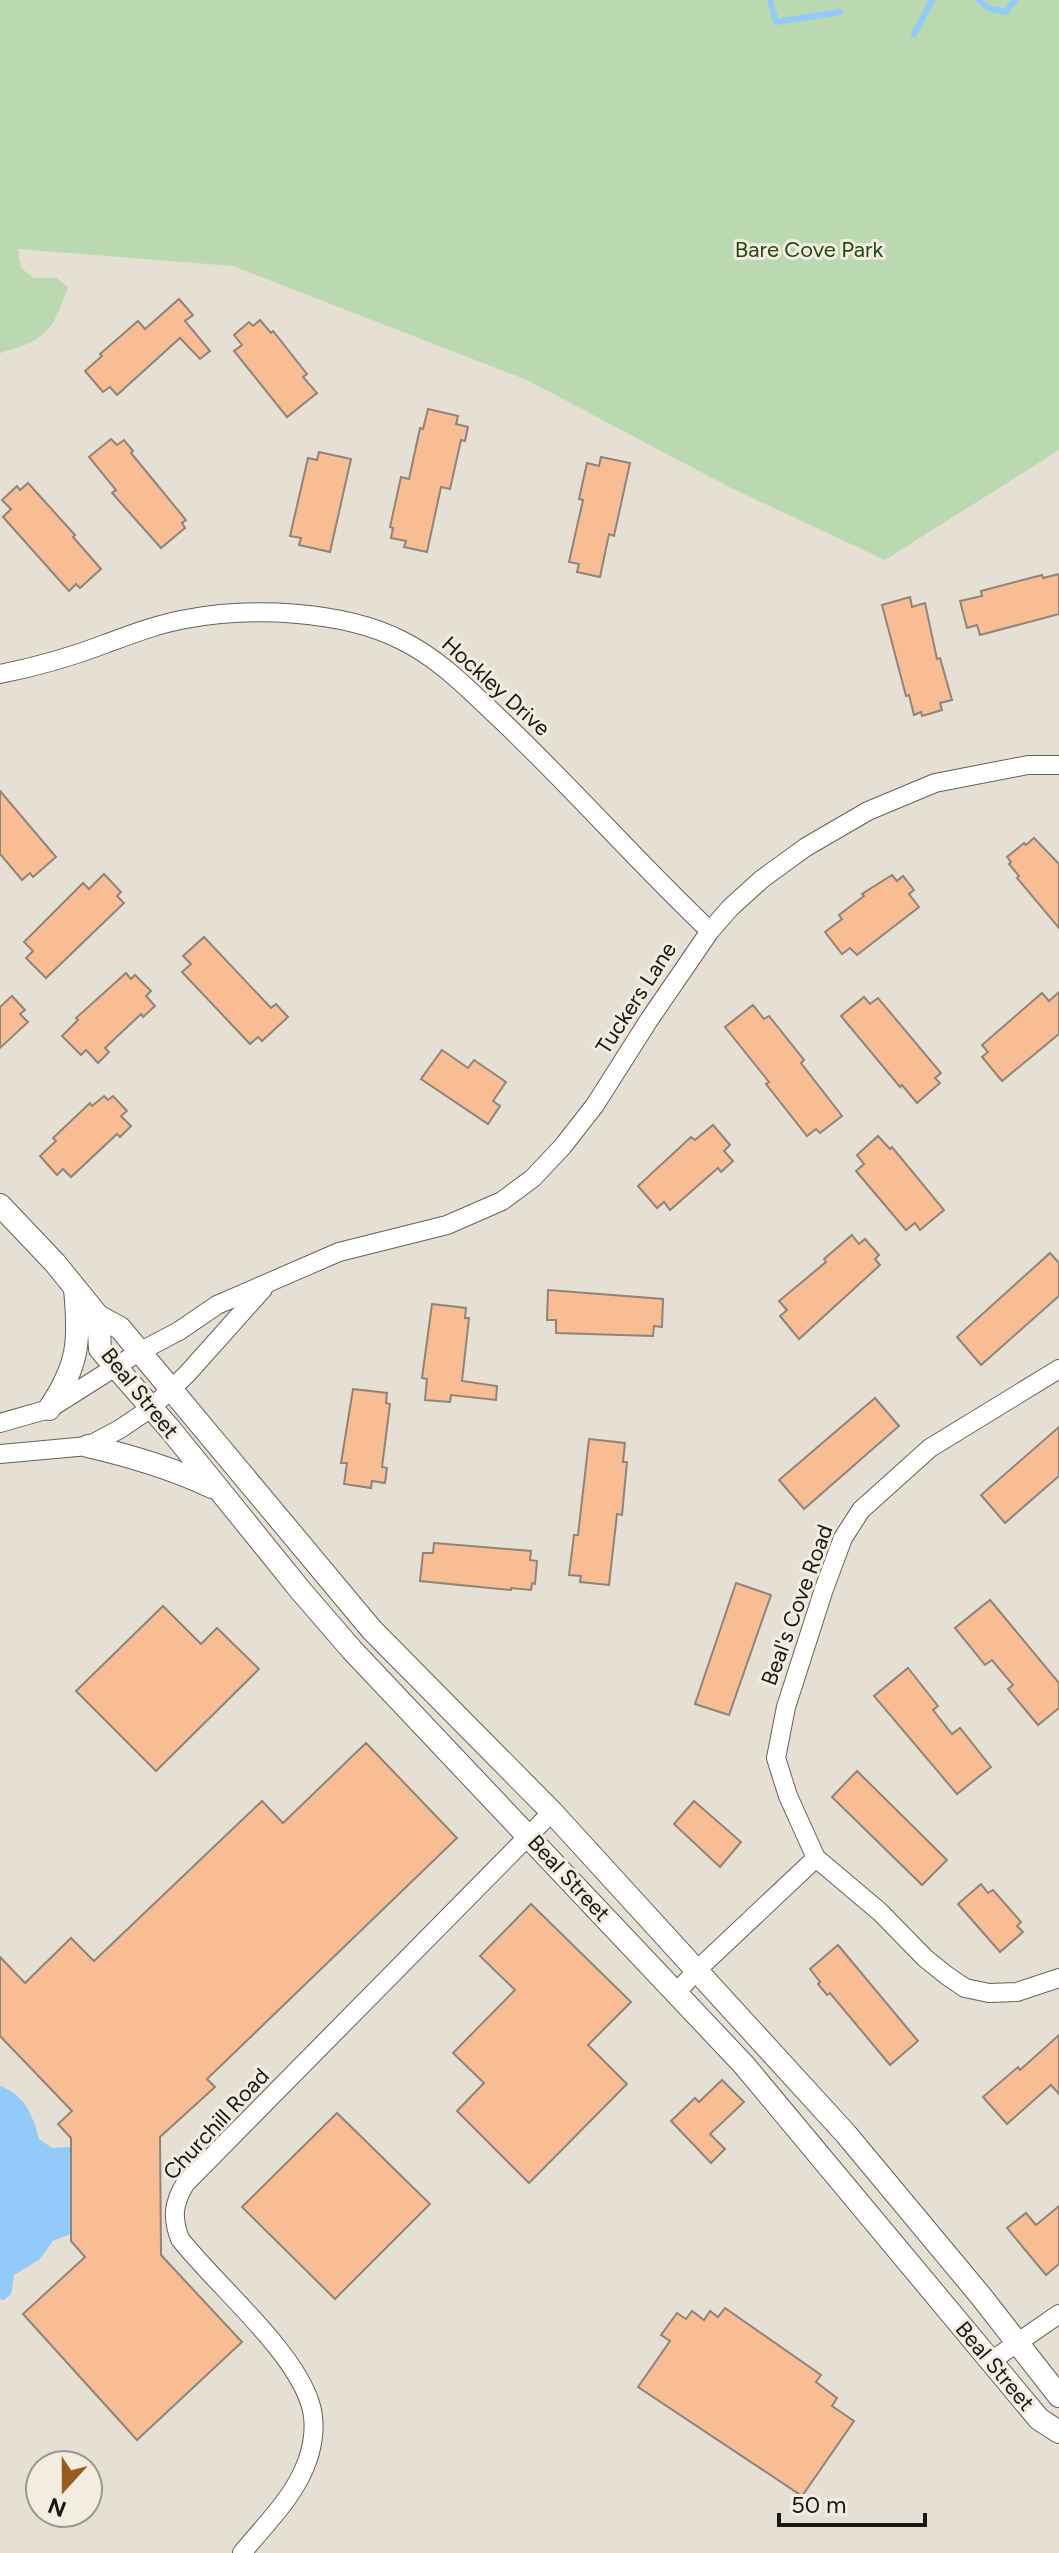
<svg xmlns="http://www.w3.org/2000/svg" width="1059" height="2553" font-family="Figtree,sans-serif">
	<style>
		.green { fill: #bad9b0 }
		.water { fill: #92caf9 }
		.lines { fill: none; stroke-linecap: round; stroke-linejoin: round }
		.stream { stroke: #92caf9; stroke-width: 6 }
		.building { fill: #f8bd93; stroke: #8f847c; stroke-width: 2 }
		.minor-casing { stroke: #656156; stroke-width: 20 }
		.tertiary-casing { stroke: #656156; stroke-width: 24 }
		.minor { stroke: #fff; stroke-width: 18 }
		.tertiary { stroke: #fff; stroke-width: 22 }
		.labels { text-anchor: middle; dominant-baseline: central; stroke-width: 6; stroke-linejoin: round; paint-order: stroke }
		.park-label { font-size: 22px; fill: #214811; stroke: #f2ede0 }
		.street-label { font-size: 22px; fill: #191713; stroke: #f2ede0 }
	</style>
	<rect width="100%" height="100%" fill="#e5e0d3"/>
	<!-- green -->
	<path class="green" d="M0,0H1059V450L885,560L731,488L527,380L233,266L18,249L21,268L34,278H57L68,287C52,332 47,340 0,353Z"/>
	<!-- water -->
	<path class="water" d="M0,2086C25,2095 33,2116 39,2139L52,2148L71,2147V2234L53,2241L39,2260L14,2275L11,2294L4,2300L0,2299Z"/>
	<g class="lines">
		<!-- stream -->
		<g class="stream">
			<path d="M770,0L776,22L840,12"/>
			<path d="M979,0L988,8L1006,12L1015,0"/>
			<path d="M914,34L932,0"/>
		</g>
	</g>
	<!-- building -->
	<g class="building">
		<path d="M179,299L193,315L185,321L210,351L200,359L180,338L117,395L110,387L103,392L85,371L102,356L100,354L138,321L145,329Z"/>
		<path d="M260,320L271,333L273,331L307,374L303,377L317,393L287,417L234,351L242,345L234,335L249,322L253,326Z"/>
		<path d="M428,409L458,416L456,424L468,427L465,441L461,440L450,489L441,487L427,552L404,547L406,541L391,538L393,528L390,527L401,477L409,479L420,428L423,429Z"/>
		<path d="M111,439L117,445L124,440L133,451L131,453L186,520L182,523L185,528L161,548L112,493L116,490L89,457Z"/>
		<path d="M319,452L351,459L330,552L299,545L301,538L290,536L308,458L317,460Z"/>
		<path d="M601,457L630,463L614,536L609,534L600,577L577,572L579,564L569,562L583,500L579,499L587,463L599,466Z"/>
		<path d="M28,483L75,535L73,537L101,569L80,588L76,584L69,591L3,517L11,509L2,500L17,486L20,490Z"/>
		<path d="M1059,574V614L980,635L977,625L967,628L960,601L982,596L981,591L1042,575L1043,578Z"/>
		<path d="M910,597L912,607L925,603L937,659L940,658L952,700L940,703L942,710L922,716L921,712L914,715L909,695L906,696L882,605Z"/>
		<path d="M0,791L56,857L33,877L30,873L22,880L0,854Z"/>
		<path d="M1034,838L1059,864V928L1017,878L1019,876L1009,864L1011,862L1007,857L1024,843L1026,845Z"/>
		<path d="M104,874L121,892L117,896L124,903L46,978L26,958L33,951L24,942L83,883L89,889Z"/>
		<path d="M892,875L897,881L903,876L914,890L909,894L919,907L857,955L850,948L842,954L825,932L842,919L839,915L864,896L862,894Z"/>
		<path d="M204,937L271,1008L276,1004L288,1017L262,1041L258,1037L250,1044L182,972L191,964L183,956Z"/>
		<path d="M126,973L131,979L135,975L151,991L146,996L155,1006L143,1017L141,1014L105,1048L109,1052L98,1063L86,1050L81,1055L62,1036L78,1020L76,1018Z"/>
		<path d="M1059,992V1034L1002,1081L982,1057L988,1052L982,1045L1042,993L1049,1001Z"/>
		<path d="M12,996L25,1010L20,1014L28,1022L0,1048V1007Z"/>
		<path d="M864,997L870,1004L878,998L941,1073L935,1078L940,1083L917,1103L902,1085L900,1087L841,1016Z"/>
		<path d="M753,1005L764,1019L769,1016L804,1060L801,1063L842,1116L820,1133L816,1129L807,1136L766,1084L769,1082L725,1027Z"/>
		<path d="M442,1050L468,1068L474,1060L506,1082L493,1101L500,1106L488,1124L421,1079Z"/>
		<path d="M104,1096L108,1100L113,1096L127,1111L121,1116L131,1126L120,1137L117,1134L71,1177L63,1169L57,1175L40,1156L56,1141L53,1138L90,1103L92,1106Z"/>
		<path d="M713,1125L730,1145L724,1151L733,1161L721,1172L718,1168L670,1210L664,1202L657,1208L638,1186L691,1137L695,1140Z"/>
		<path d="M878,1136L890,1149L892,1147L944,1210L920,1230L915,1223L906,1230L856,1171L864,1164L857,1155Z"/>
		<path d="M852,1235L859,1244L865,1239L879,1255L875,1259L880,1265L799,1339L780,1316L787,1310L779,1301L826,1262L824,1259Z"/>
		<path d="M1050,1253L1059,1263V1296L981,1365L957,1337Z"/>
		<path d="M548,1290L663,1299L662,1327L654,1326L653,1336L556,1333V1320H547Z"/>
		<path d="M432,1304L466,1308L465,1318H469L462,1381L497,1386L496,1400L451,1395L450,1402L425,1400L427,1379L422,1378Z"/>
		<path d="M353,1389L387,1393L386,1403L390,1404L382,1467L387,1468L385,1483L372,1481L371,1488L344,1484L347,1463H341Z"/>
		<path d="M875,1398L899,1426L804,1509L779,1480Z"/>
		<path d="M1059,1427V1476L1005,1523L981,1495Z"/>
		<path d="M589,1439L625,1443L623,1462H627L622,1515L617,1514L609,1585L580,1582L581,1576L569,1575L574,1535H578Z"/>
		<path d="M434,1543L531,1551L530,1560L537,1561L535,1584L532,1583L531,1590L511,1588V1590L420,1581L423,1553H433Z"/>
		<path d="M736,1583L771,1595L729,1715L695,1704Z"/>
		<path d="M990,1600L1059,1683V1708L1038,1725L1008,1689L1013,1685L992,1660L985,1665L955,1628Z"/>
		<path d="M163,1606L201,1644L217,1628L259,1669L156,1771L76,1691Z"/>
		<path d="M908,1668L938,1706L933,1710L952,1734L960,1728L991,1767L957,1794L874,1696Z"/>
		<path d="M366,1743L457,1838L207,2079L215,2087L160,2137L161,2255L242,2342L137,2440L23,2314L85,2257L71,2241V2138L58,2124L72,2111L0,2036V1957L25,1983L71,1938L94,1961L262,1801L283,1823Z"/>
		<path d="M857,1771L947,1860L922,1885L832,1797Z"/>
		<path d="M694,1801L741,1842L720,1867L674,1824Z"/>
		<path d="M981,1884L988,1893L993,1890L1021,1922L1017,1926L1023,1932L1000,1952L958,1904Z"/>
		<path d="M531,1904L631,2002L588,2045L627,2084L529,2183L457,2111L484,2083L453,2053L515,1990L480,1956Z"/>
		<path d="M838,1945L918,2041L890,2065L830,1993L827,1995L818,1984L820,1982L810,1969Z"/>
		<path d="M1059,2035V2094L1051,2085L1007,2124L983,2097L1018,2067L1020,2070Z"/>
		<path d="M722,2080L744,2102L710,2134L725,2149L711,2163L671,2121L695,2098L699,2102Z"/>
		<path d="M337,2113L430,2204L335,2299L242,2207Z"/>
		<path d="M1059,2206V2264L1046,2275L1007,2228L1026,2213L1036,2225Z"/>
		<path d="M725,2308L821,2375L816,2382L837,2398L832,2406L854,2421L802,2496L638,2387L670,2341L661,2335L677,2313L686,2319L692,2311L704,2320L710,2311L718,2317Z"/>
	</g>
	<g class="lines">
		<defs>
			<g id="minor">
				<path d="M0,674C35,667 71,657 105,644C132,634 158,624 186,619C251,607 341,610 401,640C440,659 469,690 500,719C573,788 638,863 710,931"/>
				<path d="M1059,1369L930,1448L861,1510L843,1538L824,1589L786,1707L776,1758L788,1796L816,1858L880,1912L925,1958L946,1975L965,1988L989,1993L1017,1992L1059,1978"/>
				<path d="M0,1423L49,1409L139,1352L179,1331L217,1305L339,1252L447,1225L502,1201L533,1178L563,1146L595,1105L649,1020L710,931L730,908L762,879L806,847L868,811L935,783L1028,765H1059"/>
				<path d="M0,1454L88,1446L120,1429L151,1408L187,1374L263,1289"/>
				<path d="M677,1992L697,1970L816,1858"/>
				<path d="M991,2361L1059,2314"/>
				<path d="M242,2553C263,2527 291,2500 304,2469C313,2449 317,2424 310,2403C293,2349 216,2285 180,2239C172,2218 173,2204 185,2184L552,1812"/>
			</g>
			<g id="tertiary">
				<path d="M0,1205L55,1263L98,1316L120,1328L372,1630L552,1812L846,2134L980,2295L1059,2396"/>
				<path d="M98,1316L100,1349L170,1429L301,1591L352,1650L744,2065L1039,2419L1059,2432"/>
				<path d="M49,1409C79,1365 80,1341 75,1289"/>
				<path d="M88,1446C131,1456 172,1468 212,1487"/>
			</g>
		</defs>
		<!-- minor casing -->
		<use href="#minor" class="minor-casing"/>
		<!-- tertiary casing -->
		<use href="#tertiary" class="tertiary-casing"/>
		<!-- minor -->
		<use href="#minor" class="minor"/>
		<!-- tertiary -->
		<use href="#tertiary" class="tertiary"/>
	</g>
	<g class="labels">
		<!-- park labels -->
		<g class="park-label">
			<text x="809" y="249">Bare Cove Park</text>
		</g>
		<!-- street labels -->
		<g class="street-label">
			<text transform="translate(496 686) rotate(42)">Hockley Drive</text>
			<text transform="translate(636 998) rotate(-57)">Tuckers Lane</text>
			<text transform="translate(140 1393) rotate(51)">Beal Street</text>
			<text transform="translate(797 1605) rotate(-70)">Beal's Cove Road</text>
			<text transform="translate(569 1878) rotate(47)">Beal Street</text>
			<text transform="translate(216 2124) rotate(-47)">Churchill Road</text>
			<text transform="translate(995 2366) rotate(50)">Beal Street</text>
		</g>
	</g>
	<!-- north arrow -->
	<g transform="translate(64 2489) rotate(201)"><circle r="38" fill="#f2ede0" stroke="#9b978e" stroke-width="2"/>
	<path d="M0-6L14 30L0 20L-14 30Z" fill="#985d1d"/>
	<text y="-12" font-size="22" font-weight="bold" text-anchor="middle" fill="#191713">N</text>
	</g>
	<!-- scale -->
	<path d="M779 2513v12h146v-12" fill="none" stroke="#191713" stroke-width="4"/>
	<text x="791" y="2513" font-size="24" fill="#191713" stroke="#f2ede0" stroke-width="6" paint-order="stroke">50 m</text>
</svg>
